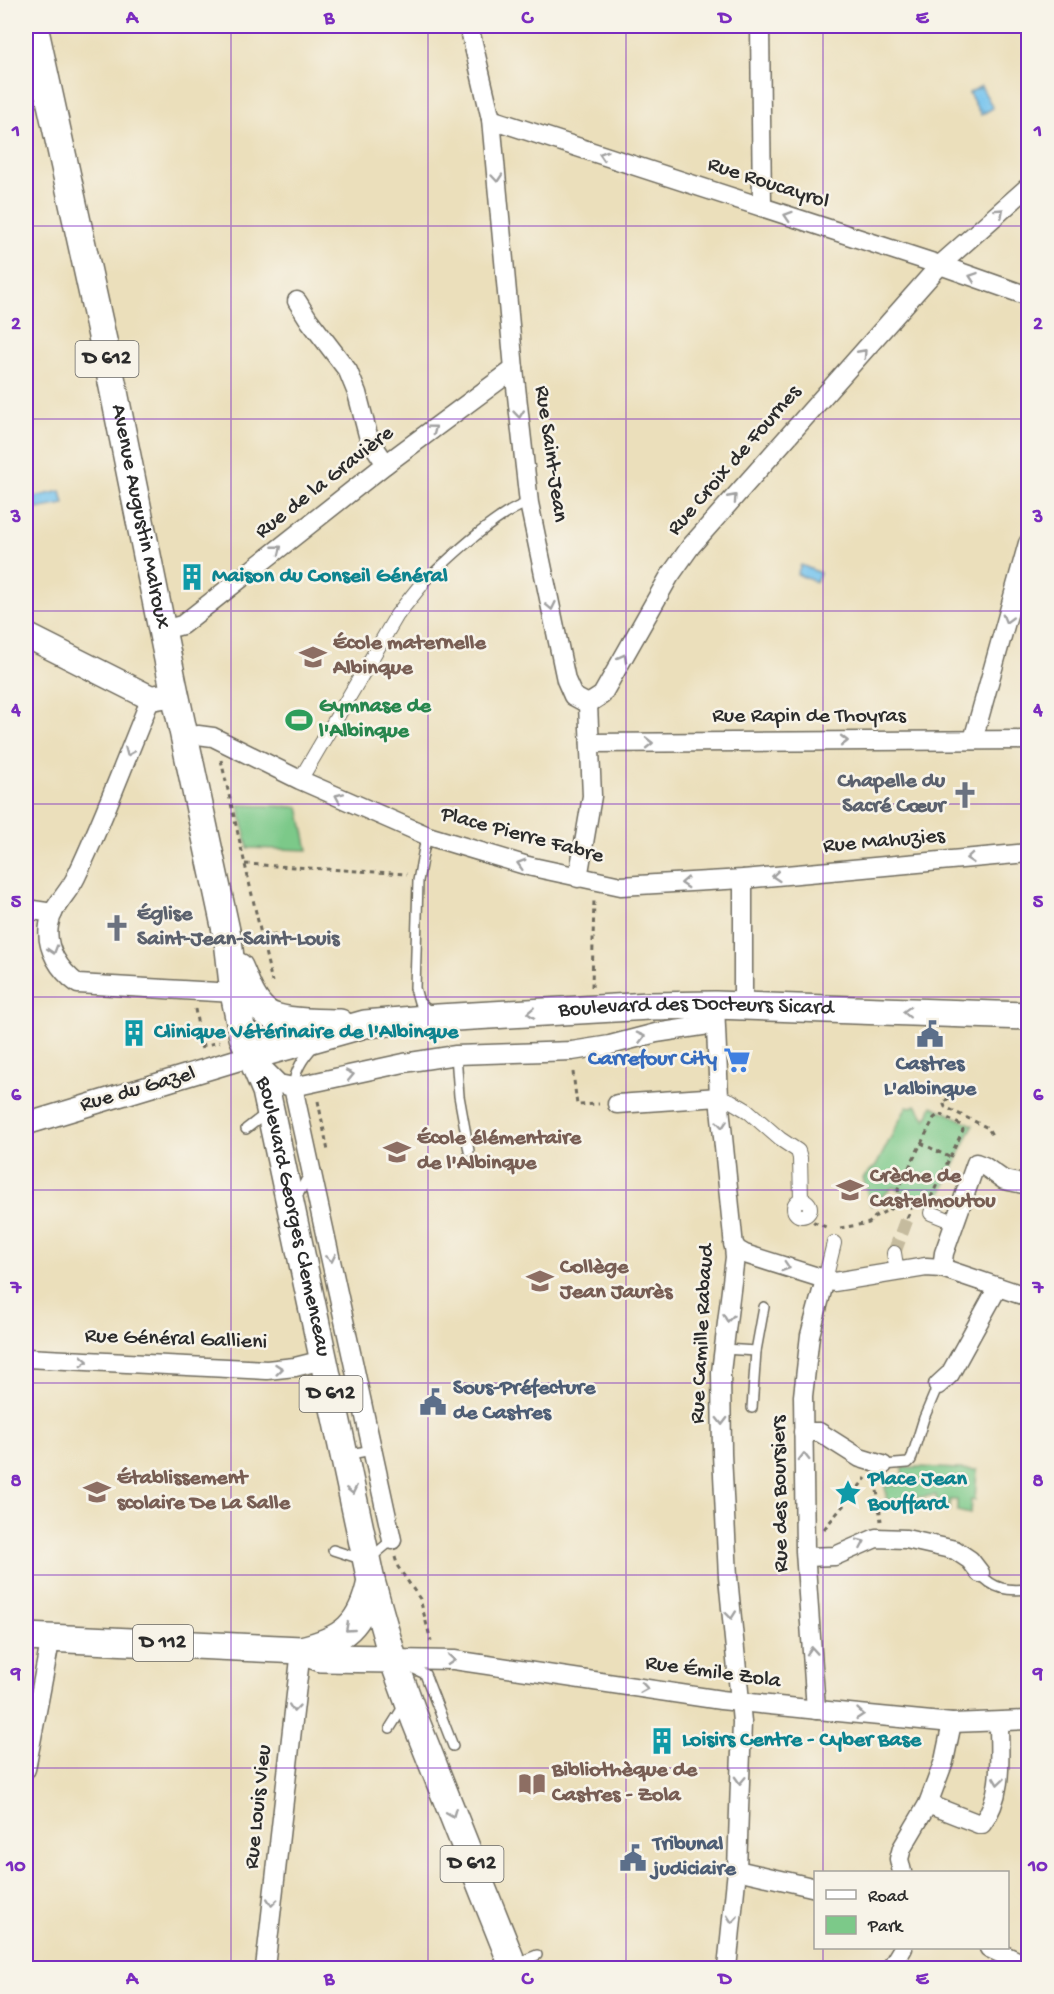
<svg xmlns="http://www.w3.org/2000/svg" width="1054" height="1994" font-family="'Gochi Hand',sans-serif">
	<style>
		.park { fill: #7cc989; stroke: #547a5a; stroke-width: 1.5 }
		.water { fill: url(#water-ripples); stroke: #4e768c; stroke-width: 1.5 }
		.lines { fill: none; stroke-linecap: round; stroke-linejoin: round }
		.pedestrian-tunnel { stroke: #c5bb9e; stroke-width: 14; stroke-dasharray: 14 7; stroke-linecap: butt }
		.service-casing { stroke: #6e6a5d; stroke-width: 12 }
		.pedestrian-casing { stroke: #6e6a5d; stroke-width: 16 }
		.minor-casing { stroke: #6e6a5d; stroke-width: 21 }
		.tertiary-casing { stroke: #6e6a5d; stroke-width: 24 }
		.secondary-casing { stroke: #6e6a5d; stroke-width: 27 }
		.primary-casing { stroke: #6e6a5d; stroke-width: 30 }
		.path { stroke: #6e6a5d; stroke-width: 3; stroke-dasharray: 4.5 4.5; stroke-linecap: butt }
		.service { stroke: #fff; stroke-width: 9 }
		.pedestrian { stroke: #fff; stroke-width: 14 }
		.minor { stroke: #fff; stroke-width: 18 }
		.tertiary { stroke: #fff; stroke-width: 21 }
		.secondary { stroke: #fff; stroke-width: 24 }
		.primary { stroke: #fff; stroke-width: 27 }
		.oneway { stroke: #a0a0a0 }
		.grid { fill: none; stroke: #7b2cbf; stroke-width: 1.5; stroke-opacity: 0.55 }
		.labels { text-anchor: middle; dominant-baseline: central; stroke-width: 5; stroke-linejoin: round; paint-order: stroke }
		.shield { fill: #f7f3e8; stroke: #686764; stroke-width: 1.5 }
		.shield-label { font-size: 21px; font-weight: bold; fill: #2b2b2b }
		.street-label { font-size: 22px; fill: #2b2b2b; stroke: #f7f3e8 }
		.culture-label { font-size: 22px; font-weight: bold; fill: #0d838f; stroke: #f7f3e8; text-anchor: start }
		.education-label { font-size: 22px; font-weight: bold; fill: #785e54; stroke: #f7f3e8; text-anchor: start }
		.leisure-label { font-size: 22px; font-weight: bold; fill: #27864d; stroke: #f7f3e8; text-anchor: start }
		.worship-label { font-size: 22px; font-weight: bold; fill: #5b616d; stroke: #f7f3e8; text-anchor: end }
		.shop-label { font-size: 22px; font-weight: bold; fill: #366cbe; stroke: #f7f3e8; text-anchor: end }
		.service-label { font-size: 22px; font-weight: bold; fill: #4e5e75; stroke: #f7f3e8; text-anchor: start }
		.neatline { fill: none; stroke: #7b2cbf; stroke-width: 2 }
		.grid-label { font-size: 20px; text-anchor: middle; font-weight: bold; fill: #7b2cbf }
	</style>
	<defs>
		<pattern id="water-ripples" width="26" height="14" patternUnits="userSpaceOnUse" patternTransform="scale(1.5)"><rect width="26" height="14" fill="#72c2ee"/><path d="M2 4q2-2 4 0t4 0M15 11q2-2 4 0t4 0" fill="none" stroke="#5e9ec1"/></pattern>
	</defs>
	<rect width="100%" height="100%" fill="#f7f3e8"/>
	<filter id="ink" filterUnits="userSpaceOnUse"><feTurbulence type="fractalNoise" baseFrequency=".0167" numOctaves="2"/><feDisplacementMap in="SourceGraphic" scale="12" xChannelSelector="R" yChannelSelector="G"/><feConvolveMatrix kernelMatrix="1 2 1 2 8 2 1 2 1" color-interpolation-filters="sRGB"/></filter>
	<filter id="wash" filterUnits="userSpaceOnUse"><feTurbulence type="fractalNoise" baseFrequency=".008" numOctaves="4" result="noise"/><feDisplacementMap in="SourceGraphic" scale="24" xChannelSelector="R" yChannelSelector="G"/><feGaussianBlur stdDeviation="1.35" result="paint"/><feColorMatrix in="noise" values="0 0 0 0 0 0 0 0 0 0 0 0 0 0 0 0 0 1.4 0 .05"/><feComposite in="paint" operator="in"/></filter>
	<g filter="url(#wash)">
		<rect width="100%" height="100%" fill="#ebdfbb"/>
		<!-- park -->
		<g class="park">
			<path d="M239,805L299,807L308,850L248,848Z"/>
			<path d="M916,1105L926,1120L932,1106L973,1125L935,1207L893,1187L871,1206L863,1178L877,1164L907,1106L911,1107Z"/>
			<path d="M918,1467L977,1470L975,1500H971L970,1514L957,1511V1500H950V1510H937L936,1495L887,1501L885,1486L903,1484L902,1468Z"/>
		</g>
		<!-- water -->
		<g class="water">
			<path d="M981,86L993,108L981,115L969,93Z"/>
			<path d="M61,491L64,504L37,509L34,497Z"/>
			<path d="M801,565L820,573L816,582L797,574Z"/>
		</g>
	</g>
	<g filter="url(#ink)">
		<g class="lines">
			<!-- pedestrian-tunnel -->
			<path class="pedestrian-tunnel" d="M894,1253L907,1218"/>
			<defs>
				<g id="service">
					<path d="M421,585C445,562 499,510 529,503"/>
					<path d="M428,836L424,848L418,881L415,988L419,1002L431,1013"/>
					<path d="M456,1055L459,1096L469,1151"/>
					<path d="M293,1087C295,1070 303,1058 314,1046"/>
					<path d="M246,1129L268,1112"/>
					<path d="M295,1200L310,1173"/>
					<path d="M724,1349L756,1351"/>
					<path d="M752,1408L756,1351L764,1307"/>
					<path d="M345,1455L372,1450"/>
					<path d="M883,1465L908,1463L911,1460L924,1418L938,1385"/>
					<path d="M333,1550L367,1561L392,1540"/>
					<path d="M980,1573C993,1590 1009,1591 1028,1589"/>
					<path d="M401,1663L425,1674L453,1746"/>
					<path d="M390,1728L405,1704"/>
					<path d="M515,1964L537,1955"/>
				</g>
				<g id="pedestrian">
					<path d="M300,780L397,615L421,585"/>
					<path d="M719,1097L731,1101L748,1111L780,1139L798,1151L800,1158L801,1199"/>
					<circle cx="802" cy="1208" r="8"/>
					<path d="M931,1213L956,1223"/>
					<path d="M894,1253L897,1272"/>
					<path d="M825,1280L834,1243"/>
				</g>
				<g id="minor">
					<path d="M469,26L491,119L514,369L529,503L566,680L573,696L588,704"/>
					<path d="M760,26L762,207"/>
					<path d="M26,90L47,85"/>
					<path d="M491,119L940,265L1028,296"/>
					<path d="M297,301L309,320L348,371L357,393L369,439L386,464"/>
					<path d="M163,630L182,625L386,464L514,369"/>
					<path d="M151,698C126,758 104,819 76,877C68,894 52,906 49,925C45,949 60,971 78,984L234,993"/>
					<path d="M588,704L602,695L669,577L691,546L940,265L1028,187"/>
					<path d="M184,738L198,735L213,737L300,780L428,836L528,866L621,886L743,879L1028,853"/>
					<path d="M973,740L1028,543"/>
					<path d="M590,743L1028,740"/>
					<path d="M578,878L592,796L588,704"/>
					<path d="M26,909L53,913"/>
					<path d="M715,1005L719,1097L735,1257L721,1372L722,1454L728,1577L742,1722L737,1870L727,1968"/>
					<path d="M743,1006V879"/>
					<path d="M260,1065L279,1084L293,1087L404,1063L456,1055L572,1051L610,1045L656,1033L715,1024"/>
					<path d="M293,1087L392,1540"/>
					<path d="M617,1104L719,1097"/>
					<path d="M733,1244L738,1250L745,1254L834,1282L926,1267L942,1268L1028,1297"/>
					<path d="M942,1268L944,1253L976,1163L984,1166L1004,1180L1028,1185"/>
					<path d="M26,1358L267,1370L295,1367L323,1360"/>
					<path d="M938,1385L950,1374L998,1287"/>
					<path d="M803,1432H819L860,1458L883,1465"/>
					<path d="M806,1557L835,1556L876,1538L906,1539L955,1550L970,1560L980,1573"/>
					<path d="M393,1659L454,1660L721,1700L828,1711L952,1723L1028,1720"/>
					<path d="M816,1710L805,1551L803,1396L810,1335L825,1280"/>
					<path d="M26,1769L51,1637"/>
					<path d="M928,1804L979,1824H982C1004,1795 999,1756 999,1722"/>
					<path d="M737,1870L816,1888"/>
					<path d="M902,1872L899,1859L902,1848L928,1804L944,1761L952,1723"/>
					<path d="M989,1948L1028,1966"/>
					<path d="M265,1968L301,1650"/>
					<path d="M891,1968L903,1948"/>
				</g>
				<path id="tertiary" d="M26,1124L251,1056"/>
				<path id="secondary" d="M26,635L151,698L175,694"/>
				<g id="primary">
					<path id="s1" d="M34,26L111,377L173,684L228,940L234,993L243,1037L266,1091L371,1581L393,1659L416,1722L514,1968"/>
					<path d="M239,967C246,982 251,1001 265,1012C280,1024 320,1022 340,1023"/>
					<path id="s2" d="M251,1056L365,1024L438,1018L649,1006L715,1005L1028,1016"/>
					<path d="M26,1637L301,1650C344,1640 362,1625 371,1581"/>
					<path d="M302,1651L321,1658L393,1659"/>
				</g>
			</defs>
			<!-- service casing -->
			<use href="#service" class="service-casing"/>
			<!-- pedestrian casing -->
			<use href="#pedestrian" class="pedestrian-casing"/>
			<!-- minor casing -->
			<use href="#minor" class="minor-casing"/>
			<!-- tertiary casing -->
			<use href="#tertiary" class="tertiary-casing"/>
			<!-- secondary casing -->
			<use href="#secondary" class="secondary-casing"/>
			<!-- primary casing -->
			<use href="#primary" class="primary-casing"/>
			<!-- path -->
			<g class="path">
				<path d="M221,760L272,982"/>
				<path d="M245,864L407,874"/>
				<path d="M262,936L277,935"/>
				<path d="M592,987L594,898"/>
				<path d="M195,1009L202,1050"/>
				<path d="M201,1046L220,1042"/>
				<path d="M573,1072L577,1105L599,1104"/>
				<path d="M949,1098L943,1102L945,1107L988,1128L992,1135"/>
				<path d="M318,1101L328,1151"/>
				<path d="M921,1143L949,1157"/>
				<path d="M918,1207L900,1199L898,1189L934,1118L940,1114L961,1125L963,1130L931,1197"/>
				<path d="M807,1215L814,1222L828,1228"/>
				<path d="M907,1218L913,1204"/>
				<path d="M840,1228L869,1223L876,1216L905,1202"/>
				<path d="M876,1482L881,1521"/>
				<path d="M824,1529L866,1478"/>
				<path d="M395,1557L398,1567L420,1599L431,1641"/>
			</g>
			<!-- service -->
			<use href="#service" class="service"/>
			<!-- pedestrian -->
			<use href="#pedestrian" class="pedestrian"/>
			<!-- minor -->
			<use href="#minor" class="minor"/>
			<!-- tertiary -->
			<use href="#tertiary" class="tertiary"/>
			<!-- secondary -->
			<use href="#secondary" class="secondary"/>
			<!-- primary -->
			<use href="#primary" class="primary"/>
		</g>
		<!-- one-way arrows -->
		<defs><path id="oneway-chevron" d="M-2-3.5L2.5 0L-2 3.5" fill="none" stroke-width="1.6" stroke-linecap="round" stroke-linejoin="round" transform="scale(1.5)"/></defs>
		<g class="oneway">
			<use href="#oneway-chevron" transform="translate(603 155) rotate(-162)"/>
			<use href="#oneway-chevron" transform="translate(497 178) rotate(85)"/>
			<use href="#oneway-chevron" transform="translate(1000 212) rotate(-42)"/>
			<use href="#oneway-chevron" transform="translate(788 216) rotate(-162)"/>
			<use href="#oneway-chevron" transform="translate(973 277) rotate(-161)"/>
			<use href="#oneway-chevron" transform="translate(863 353) rotate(-48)"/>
			<use href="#oneway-chevron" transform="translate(519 414) rotate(84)"/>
			<use href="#oneway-chevron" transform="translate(433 429) rotate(-37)"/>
			<use href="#oneway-chevron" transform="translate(733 498) rotate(-48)"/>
			<use href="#oneway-chevron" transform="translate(278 549) rotate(-38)"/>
			<use href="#oneway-chevron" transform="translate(551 606) rotate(78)"/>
			<use href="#oneway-chevron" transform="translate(1007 619) rotate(106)"/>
			<use href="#oneway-chevron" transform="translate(623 658) rotate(-61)"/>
			<use href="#oneway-chevron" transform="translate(844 741)"/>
			<use href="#oneway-chevron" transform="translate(649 743)"/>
			<use href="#oneway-chevron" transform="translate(129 752) rotate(113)"/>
			<use href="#oneway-chevron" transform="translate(339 797) rotate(-156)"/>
			<use href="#oneway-chevron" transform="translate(970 858) rotate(175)"/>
			<use href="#oneway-chevron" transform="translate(521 864) rotate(-164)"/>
			<use href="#oneway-chevron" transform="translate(776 876) rotate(175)"/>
			<use href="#oneway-chevron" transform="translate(685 883) rotate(177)"/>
			<use href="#oneway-chevron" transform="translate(53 950) rotate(73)"/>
			<use href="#oneway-chevron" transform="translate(907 1012) rotate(-178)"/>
			<use href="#oneway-chevron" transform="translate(531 1013) rotate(177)"/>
			<use href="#oneway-chevron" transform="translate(641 1037) rotate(-14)"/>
			<use href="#oneway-chevron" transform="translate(350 1075) rotate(-12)"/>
			<use href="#oneway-chevron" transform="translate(722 1124) rotate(85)"/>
			<use href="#oneway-chevron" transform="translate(331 1258) rotate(78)"/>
			<use href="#oneway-chevron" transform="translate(786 1267) rotate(18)"/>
			<use href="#oneway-chevron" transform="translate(728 1318) rotate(97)"/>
			<use href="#oneway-chevron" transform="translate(84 1361) rotate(3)"/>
			<use href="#oneway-chevron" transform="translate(279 1369) rotate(-6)"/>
			<use href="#oneway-chevron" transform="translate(722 1421) rotate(89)"/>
			<use href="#oneway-chevron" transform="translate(804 1457) rotate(-91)"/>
			<use href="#oneway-chevron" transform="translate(352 1490) rotate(78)"/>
			<use href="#oneway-chevron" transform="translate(861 1543) rotate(-24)"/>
			<use href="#oneway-chevron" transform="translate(731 1615) rotate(84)"/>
			<use href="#oneway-chevron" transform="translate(349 1628) rotate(139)"/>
			<use href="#oneway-chevron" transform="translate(812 1651) rotate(-94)"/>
			<use href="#oneway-chevron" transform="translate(451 1660) rotate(4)"/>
			<use href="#oneway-chevron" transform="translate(644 1688) rotate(9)"/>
			<use href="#oneway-chevron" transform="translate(294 1708) rotate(96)"/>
			<use href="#oneway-chevron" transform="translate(860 1714) rotate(5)"/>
			<use href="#oneway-chevron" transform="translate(740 1780) rotate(92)"/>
			<use href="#oneway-chevron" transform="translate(998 1781) rotate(98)"/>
			<use href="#oneway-chevron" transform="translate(452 1813) rotate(68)"/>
			<use href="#oneway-chevron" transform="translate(272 1902) rotate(96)"/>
			<use href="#oneway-chevron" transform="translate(732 1919) rotate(96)"/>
		</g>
	</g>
	<!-- grid -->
	<path class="grid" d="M231,26V1968M428,26V1968M626,26V1968M823,26V1872M26,226H1028M26,419H1028M26,611H1028M26,804H1028M26,997H1028M26,1190H1028M26,1383H1028M26,1575H1028M26,1768H1028M823,1948V1968"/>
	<!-- icons -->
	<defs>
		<symbol id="building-bare" viewBox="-9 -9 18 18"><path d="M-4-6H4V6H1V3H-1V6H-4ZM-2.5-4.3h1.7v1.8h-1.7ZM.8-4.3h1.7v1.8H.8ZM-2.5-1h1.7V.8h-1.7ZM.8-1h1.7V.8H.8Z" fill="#0f9aa8" stroke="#f7f3e8" stroke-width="2.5" paint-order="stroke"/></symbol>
		<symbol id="school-bare" viewBox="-9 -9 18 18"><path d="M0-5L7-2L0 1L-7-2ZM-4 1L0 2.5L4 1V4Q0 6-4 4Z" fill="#8d6e63" stroke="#f7f3e8" stroke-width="2.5" paint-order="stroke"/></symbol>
		<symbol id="stadium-bare" viewBox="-9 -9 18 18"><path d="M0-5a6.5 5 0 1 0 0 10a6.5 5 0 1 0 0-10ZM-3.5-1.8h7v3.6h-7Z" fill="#2e9e5b" stroke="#f7f3e8" stroke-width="2.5" paint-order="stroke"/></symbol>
		<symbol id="church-bare" viewBox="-9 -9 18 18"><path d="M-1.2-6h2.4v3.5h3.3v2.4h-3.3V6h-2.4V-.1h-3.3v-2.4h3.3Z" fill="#6b7280" stroke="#f7f3e8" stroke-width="2.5" paint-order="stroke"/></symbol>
		<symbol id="civic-bare" viewBox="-9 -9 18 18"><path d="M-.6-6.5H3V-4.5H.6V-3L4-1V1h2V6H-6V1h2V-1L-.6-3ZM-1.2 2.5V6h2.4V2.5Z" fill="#5c6f8a" stroke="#f7f3e8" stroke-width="2.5" paint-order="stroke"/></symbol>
		<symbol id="supermarket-bare" viewBox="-9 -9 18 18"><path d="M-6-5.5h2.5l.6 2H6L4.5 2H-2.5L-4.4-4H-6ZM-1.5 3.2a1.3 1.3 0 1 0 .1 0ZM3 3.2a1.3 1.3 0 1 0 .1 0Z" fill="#3f7fe0" stroke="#f7f3e8" stroke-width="2.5" paint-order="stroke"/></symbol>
		<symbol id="sight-bare" viewBox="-9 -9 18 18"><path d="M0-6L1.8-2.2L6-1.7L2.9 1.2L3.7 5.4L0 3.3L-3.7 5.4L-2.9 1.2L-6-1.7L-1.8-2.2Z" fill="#0f9aa8" stroke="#f7f3e8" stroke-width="2.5" paint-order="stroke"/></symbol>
		<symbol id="library-bare" viewBox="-9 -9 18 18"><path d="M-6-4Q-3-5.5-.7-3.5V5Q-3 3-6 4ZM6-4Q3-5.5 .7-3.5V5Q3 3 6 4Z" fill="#8d6e63" stroke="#f7f3e8" stroke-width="2.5" paint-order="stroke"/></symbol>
	</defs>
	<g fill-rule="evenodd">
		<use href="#building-bare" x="173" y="558" width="38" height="38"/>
		<use href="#school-bare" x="294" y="638" width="38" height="38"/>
		<use href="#stadium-bare" x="280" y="701" width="38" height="38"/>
		<use href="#church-bare" x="946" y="776" width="38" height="38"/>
		<use href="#church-bare" x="98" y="909" width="38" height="38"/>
		<use href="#building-bare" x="115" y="1014" width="38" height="38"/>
		<use href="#civic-bare" x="911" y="1015" width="38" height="38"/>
		<use href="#supermarket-bare" x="718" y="1041" width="38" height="38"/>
		<use href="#school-bare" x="378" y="1133" width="38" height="38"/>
		<use href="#school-bare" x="831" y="1171" width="38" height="38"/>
		<use href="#school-bare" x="521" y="1262" width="38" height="38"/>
		<use href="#civic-bare" x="414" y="1383" width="38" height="38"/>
		<use href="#school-bare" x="78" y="1473" width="38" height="38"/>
		<use href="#sight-bare" x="829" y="1474" width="38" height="38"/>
		<use href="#building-bare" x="643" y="1722" width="38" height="38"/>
		<use href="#library-bare" x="513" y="1765" width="38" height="38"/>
		<use href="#civic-bare" x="614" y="1839" width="38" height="38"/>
	</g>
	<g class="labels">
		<!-- shield labels -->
		<g class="shield">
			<rect x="75.5" y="341" width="63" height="36" rx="4.5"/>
			<rect x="299.5" y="1376" width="63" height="36" rx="4.5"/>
			<rect x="133" y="1625" width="60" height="36" rx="4.5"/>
			<rect x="440.5" y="1846" width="63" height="36" rx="4.5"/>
		</g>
		<g class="shield-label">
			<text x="107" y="359">D 612</text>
			<text x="331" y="1394">D 612</text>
			<text x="163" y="1643">D 112</text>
			<text x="472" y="1864">D 612</text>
		</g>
		<!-- street labels -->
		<g class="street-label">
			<text transform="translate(768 184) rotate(18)">Rue Roucayrol</text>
			<text transform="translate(550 454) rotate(82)">Rue Saint-Jean</text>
			<text transform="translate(735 461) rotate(-49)">Rue Croix de Fournes</text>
			<text transform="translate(325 483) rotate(-38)">Rue de la Gravière</text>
			<text stroke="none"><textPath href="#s1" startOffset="502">Avenue Augustin Malroux</textPath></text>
			<text x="809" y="717">Rue Rapin de Thoyras</text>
			<text transform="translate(522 836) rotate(15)">Place Pierre Fabre</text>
			<text transform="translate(884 842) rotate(-5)">Rue Mahuzies</text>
			<text stroke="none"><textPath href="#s2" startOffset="450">Boulevard des Docteurs Sicard</textPath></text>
			<text transform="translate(138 1090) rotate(-16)">Rue du Gazel</text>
			<text stroke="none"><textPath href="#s1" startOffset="1220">Boulevard Georges Clemenceau</textPath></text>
			<text transform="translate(703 1334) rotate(-87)">Rue Camille Rabaud</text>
			<text transform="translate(176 1340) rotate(2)">Rue Général Gallieni</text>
			<text transform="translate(781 1494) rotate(-91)">Rue des Boursiers</text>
			<text transform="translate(713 1673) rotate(8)">Rue Émile Zola</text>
			<text transform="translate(259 1807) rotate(-84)">Rue Louis Vieu</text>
		</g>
		<!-- culture labels -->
		<g class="culture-label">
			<text x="212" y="577">Maison du Conseil Général</text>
			<text x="154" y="1033">Clinique Vétérinaire de l'Albinque</text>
			<text x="868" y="1480">Place Jean<tspan x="868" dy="25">Bouffard</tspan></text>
			<text x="682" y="1741">Loisirs Centre - Cyber Base</text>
		</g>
		<!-- education labels -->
		<g class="education-label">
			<text x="333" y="644">École maternelle<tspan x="333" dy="25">Albinque</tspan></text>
			<text x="417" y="1139">École élémentaire<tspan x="417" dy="25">de l'Albinque</tspan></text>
			<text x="870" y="1177">Crèche de<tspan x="870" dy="25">Castelmoutou</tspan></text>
			<text x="560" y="1268">Collège<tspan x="560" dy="25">Jean Jaurès</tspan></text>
			<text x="117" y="1479">Établissement<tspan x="117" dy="25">scolaire De La Salle</tspan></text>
			<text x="552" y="1771">Bibliothèque de<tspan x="552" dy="25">Castres - Zola</tspan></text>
		</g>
		<!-- leisure labels -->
		<g class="leisure-label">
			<text x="319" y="707">Gymnase de<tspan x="319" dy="25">l'Albinque</tspan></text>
		</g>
		<!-- worship labels -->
		<g class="worship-label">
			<text x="945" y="782">Chapelle du<tspan x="945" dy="25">Sacré Cœur</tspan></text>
			<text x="137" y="915" text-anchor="start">Église<tspan x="137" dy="25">Saint-Jean-Saint-Louis</tspan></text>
		</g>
		<!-- shop labels -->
		<g class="shop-label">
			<text x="717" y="1060">Carrefour City</text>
		</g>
		<!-- service labels -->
		<g class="service-label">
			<text x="930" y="1065" text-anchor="middle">Castres<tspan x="930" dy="25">L'albinque</tspan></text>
			<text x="453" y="1389">Sous-Préfecture<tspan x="453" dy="25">de Castres</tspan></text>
			<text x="653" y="1845">Tribunal<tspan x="653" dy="25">judiciaire</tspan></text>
		</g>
	</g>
	<!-- margin -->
	<rect width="1054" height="1994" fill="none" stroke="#f7f3e8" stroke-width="66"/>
	<!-- legend -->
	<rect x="814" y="1871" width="195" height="78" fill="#f7f3e8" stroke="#a5a39c" stroke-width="1.5"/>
	<rect x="826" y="1890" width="30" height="9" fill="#ffffff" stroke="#a5a39c" stroke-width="1.5"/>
	<text x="868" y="1901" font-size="18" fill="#2b2b2b">Road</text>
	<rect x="826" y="1916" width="30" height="18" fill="#7cc989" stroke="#a5a39c" stroke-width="1.5"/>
	<text x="868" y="1931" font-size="18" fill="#2b2b2b">Park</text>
	<rect x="33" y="33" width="988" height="1928" class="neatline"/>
	<g class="grid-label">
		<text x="132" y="23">A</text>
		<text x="329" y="23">B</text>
		<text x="527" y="23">C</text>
		<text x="725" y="23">D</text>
		<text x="922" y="23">E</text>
		<text x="16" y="136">1</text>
		<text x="1038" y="136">1</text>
		<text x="16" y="329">2</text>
		<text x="1038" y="329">2</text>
		<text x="16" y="522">3</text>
		<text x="1038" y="522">3</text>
		<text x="16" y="715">4</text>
		<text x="1038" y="715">4</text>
		<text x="16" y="907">5</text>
		<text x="1038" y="907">5</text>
		<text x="16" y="1100">6</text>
		<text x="1038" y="1100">6</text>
		<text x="16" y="1293">7</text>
		<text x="1038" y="1293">7</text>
		<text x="16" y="1486">8</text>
		<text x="1038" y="1486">8</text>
		<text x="16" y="1679">9</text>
		<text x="1038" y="1679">9</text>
		<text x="16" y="1871">10</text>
		<text x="1038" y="1871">10</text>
		<text x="132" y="1984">A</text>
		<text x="329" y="1984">B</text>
		<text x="527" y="1984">C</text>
		<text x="725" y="1984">D</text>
		<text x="922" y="1984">E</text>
	</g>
</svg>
